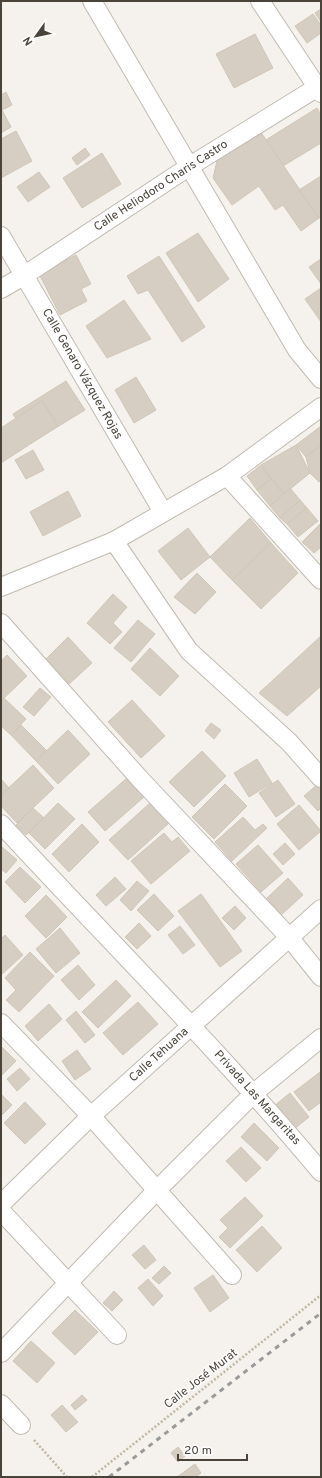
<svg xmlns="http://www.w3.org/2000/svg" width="322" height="1478" font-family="Overpass,sans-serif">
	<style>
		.building { fill: #d6cec3; stroke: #d0c6b7 }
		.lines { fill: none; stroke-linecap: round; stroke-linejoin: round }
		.street-casing { stroke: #c0bab0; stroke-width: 20 }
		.path { stroke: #c0b6a2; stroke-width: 2.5; stroke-dasharray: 2 2; stroke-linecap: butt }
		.street { stroke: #fff; stroke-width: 18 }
		.rail { stroke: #9a9a9a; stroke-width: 3; stroke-dasharray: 5 5; stroke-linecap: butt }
		.labels { text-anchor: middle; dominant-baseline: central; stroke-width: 3; stroke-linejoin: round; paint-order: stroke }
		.street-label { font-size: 12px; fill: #49433a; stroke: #fff }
	</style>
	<rect width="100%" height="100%" fill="#f5f2ed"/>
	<!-- building -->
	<g class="building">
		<path d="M321,9V22L315,13Z"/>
		<path d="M313,14L321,25V33L307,43L295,26Z"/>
		<path d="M255,34L273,68L234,88L216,54Z"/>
		<path d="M6,92L12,105L2,110L11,127L1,133V95Z"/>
		<path d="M317,108L321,115V143L278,169L261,143Z"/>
		<path d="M16,131L32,161L1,178V139Z"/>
		<path d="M260,131L319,218L301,231L283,205L275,210L259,186L232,205L213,178L217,161Z"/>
		<path d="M85,148L90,155L77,165L72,158Z"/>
		<path d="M102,153L121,184L82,208L63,178Z"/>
		<path d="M39,172L50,187L28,202L17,187Z"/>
		<path d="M321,176V217L319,218L299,190Z"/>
		<path d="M198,233L229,279L198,302L166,253Z"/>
		<path d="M76,255L91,284L81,289L87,301L60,315L39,274Z"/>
		<path d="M159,256L205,327L182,342L148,290L138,294L127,276Z"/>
		<path d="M321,259V284L309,267Z"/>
		<path d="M321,288V322L305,299Z"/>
		<path d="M124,300L151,339L107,358L86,326Z"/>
		<path d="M136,377L156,410L134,423L115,390Z"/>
		<path d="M66,381L85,410L31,443L13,414Z"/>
		<path d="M42,401L58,426L1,463V428Z"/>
		<path d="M321,426V445L306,457L296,445Z"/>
		<path d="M296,445L310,473L284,494L261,465Z"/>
		<path d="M321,445V480L319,482L310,473L306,457Z"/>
		<path d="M33,450L44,470L26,479L15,460Z"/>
		<path d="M261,465L271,479L257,490L247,476Z"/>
		<path d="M271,479L284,494L270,506L257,490Z"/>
		<path d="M290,488L300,500L280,518L270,506Z"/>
		<path d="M68,491L81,516L43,536L30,512Z"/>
		<path d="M300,500L307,508L287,524L280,518Z"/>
		<path d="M307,508L318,521L298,537L287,524Z"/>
		<path d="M250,518L271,543L232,580L210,557Z"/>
		<path d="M321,523V547L314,553L302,542Z"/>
		<path d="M188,528L210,557L181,580L158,551Z"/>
		<path d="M271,543L298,573L261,609L232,580Z"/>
		<path d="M197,573L216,592L195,614L174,597Z"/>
		<path d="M113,594L127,607L113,623L122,632L110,644L87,623Z"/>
		<path d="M138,620L155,634L131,662L114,648Z"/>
		<path d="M321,636V686L287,716L259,693Z"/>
		<path d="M68,637L92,663L68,685L45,660Z"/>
		<path d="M150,648L179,676L160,696L131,669Z"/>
		<path d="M7,655L27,676L1,701V661Z"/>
		<path d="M40,688L51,697L34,716L23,707Z"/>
		<path d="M4,698L26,719L11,735L1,726V701Z"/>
		<path d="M132,700L165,736L141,758L108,722Z"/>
		<path d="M211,723L221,730L214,739L205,731Z"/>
		<path d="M21,725L47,751L36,761L11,735Z"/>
		<path d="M68,730L90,754L58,784L36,761Z"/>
		<path d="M202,751L226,776L194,807L169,782Z"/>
		<path d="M257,759L272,783L249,797L234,773Z"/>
		<path d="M33,765L54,788L17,823L1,806V795Z"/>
		<path d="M127,778L144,797L105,831L88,812Z"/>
		<path d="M1,779L9,788L1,795Z"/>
		<path d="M278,780L295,804L276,817L259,793Z"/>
		<path d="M319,783L321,785V808L318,811L304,796Z"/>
		<path d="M225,784L247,806L214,839L192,817Z"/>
		<path d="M58,803L75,819L45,849L29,833Z"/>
		<path d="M150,803L169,823L128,860L109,840Z"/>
		<path d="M299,805L321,831L299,850L277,824Z"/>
		<path d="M33,808L44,818L26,835L16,825Z"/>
		<path d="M243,817L255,830L263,824L267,828L232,861L215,842Z"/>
		<path d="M82,824L99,842L69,872L52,854Z"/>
		<path d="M164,833L172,842L178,837L190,851L151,884L131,861Z"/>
		<path d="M285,843L295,854L283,865L273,854Z"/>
		<path d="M258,845L283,873L261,892L236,864Z"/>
		<path d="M1,846L17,860L6,873L1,869Z"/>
		<path d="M20,867L41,887L25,903L5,882Z"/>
		<path d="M115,877L126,889L106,906L96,895Z"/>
		<path d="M288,878L303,895L281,915L266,899Z"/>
		<path d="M137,881L149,891L131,911L120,900Z"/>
		<path d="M154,894L174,916L158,931L137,910Z"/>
		<path d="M201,894L242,951L220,967L178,911Z"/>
		<path d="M46,895L67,917L46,938L25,916Z"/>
		<path d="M235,906L246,918L234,930L222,918Z"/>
		<path d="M139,923L151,936L137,949L125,937Z"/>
		<path d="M180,926L195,945L183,954L168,935Z"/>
		<path d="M60,928L80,953L56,973L36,949Z"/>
		<path d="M5,935L23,955L1,975V939Z"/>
		<path d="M30,952L54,976L19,1012L6,1000L16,990L5,978Z"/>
		<path d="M78,965L95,985L79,1000L61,980Z"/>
		<path d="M116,980L131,996L98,1028L82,1012Z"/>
		<path d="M138,1002L158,1024L123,1055L103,1033Z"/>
		<path d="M49,1004L62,1019L38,1041L25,1026Z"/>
		<path d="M76,1011L95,1035L85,1043L66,1020Z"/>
		<path d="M1,1046L16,1061L1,1076Z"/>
		<path d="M77,1050L91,1069L75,1080L62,1061Z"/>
		<path d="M20,1068L30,1079L17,1091L7,1079Z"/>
		<path d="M320,1072L321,1102L309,1111L294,1092Z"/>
		<path d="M290,1093L309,1117L293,1130L274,1106Z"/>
		<path d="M1,1094L12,1105L1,1116Z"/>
		<path d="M25,1102L46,1124L25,1144L4,1123Z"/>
		<path d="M254,1123L279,1148L267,1161L241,1137Z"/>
		<path d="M241,1147L261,1168L246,1182L226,1161Z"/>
		<path d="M245,1197L263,1216L230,1248L219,1237L228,1228L220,1220Z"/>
		<path d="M262,1226L282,1248L257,1272L236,1250Z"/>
		<path d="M144,1245L156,1260L145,1269L132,1255Z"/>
		<path d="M164,1266L171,1273L159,1284L152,1278Z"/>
		<path d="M213,1275L229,1298L210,1312L194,1288Z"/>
		<path d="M148,1279L163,1296L153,1306L138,1288Z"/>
		<path d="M114,1291L123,1300L112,1311L103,1303Z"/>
		<path d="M75,1310L98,1332L75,1355L52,1333Z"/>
		<path d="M31,1341L55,1363L37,1383L13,1361Z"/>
		<path d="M82,1395L87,1400L75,1410L71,1405Z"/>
		<path d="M62,1405L78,1422L66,1432L51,1415Z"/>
		<path d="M178,1447L185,1456L178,1462L171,1453Z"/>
		<path d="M195,1464L201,1473L196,1477H177Z"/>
	</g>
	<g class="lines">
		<defs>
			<g id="street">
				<path d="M92,1L297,350L321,379"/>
				<path d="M260,1L321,93"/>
				<path d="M1,236L163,512"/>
				<path d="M1,289L25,275L190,166L321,85"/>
				<path d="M227,476L321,580"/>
				<path d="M114,541L189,651L289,742L321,778"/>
				<path d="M1,587L114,541L227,476L321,407"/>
				<path d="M1,623L140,779L289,937L321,977"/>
				<path d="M1,824C108,940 220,1051 321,1172"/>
				<path d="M1,1023L91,1116L232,1275"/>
				<path d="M1,1204L91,1116L321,909"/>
				<path d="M1,1211L117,1335"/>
				<path d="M1,1353L157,1190L254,1093L321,1038"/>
				<path d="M1,1404L21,1425"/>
			</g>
		</defs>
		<!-- street casing -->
		<use href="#street" class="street-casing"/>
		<!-- path -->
		<g class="path">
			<path d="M34,1440L67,1477"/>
			<path d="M92,1477L321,1295"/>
		</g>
		<!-- street -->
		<use href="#street" class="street"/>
		<!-- rail -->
		<path class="rail" d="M109,1477L321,1313"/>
	</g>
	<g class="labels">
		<!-- street labels -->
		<g class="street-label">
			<text transform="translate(161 186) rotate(-33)">Calle Heliodoro Charis Castro</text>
			<text transform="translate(82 374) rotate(60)">Calle Genaro Vázquez Rojas</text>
			<text transform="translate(159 1055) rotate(-42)">Calle Tehuana</text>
			<text transform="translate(257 1098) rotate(48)">Privada Las Margaritas</text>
			<text transform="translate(201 1379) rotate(-38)">Calle José Murat</text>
		</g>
	</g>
	<!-- border -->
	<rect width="322" height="1478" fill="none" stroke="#49433a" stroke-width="4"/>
	<!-- north arrow -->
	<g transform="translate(36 36) rotate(237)" stroke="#ffffff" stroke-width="3" paint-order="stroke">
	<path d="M0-3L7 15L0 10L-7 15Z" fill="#49433a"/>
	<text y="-6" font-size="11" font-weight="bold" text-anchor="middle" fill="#49433a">N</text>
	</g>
	<!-- scale -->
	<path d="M178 1454v6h69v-6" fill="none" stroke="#49433a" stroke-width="2"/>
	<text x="184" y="1454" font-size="12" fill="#49433a" stroke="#ffffff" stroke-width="3" paint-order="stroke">20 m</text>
</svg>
